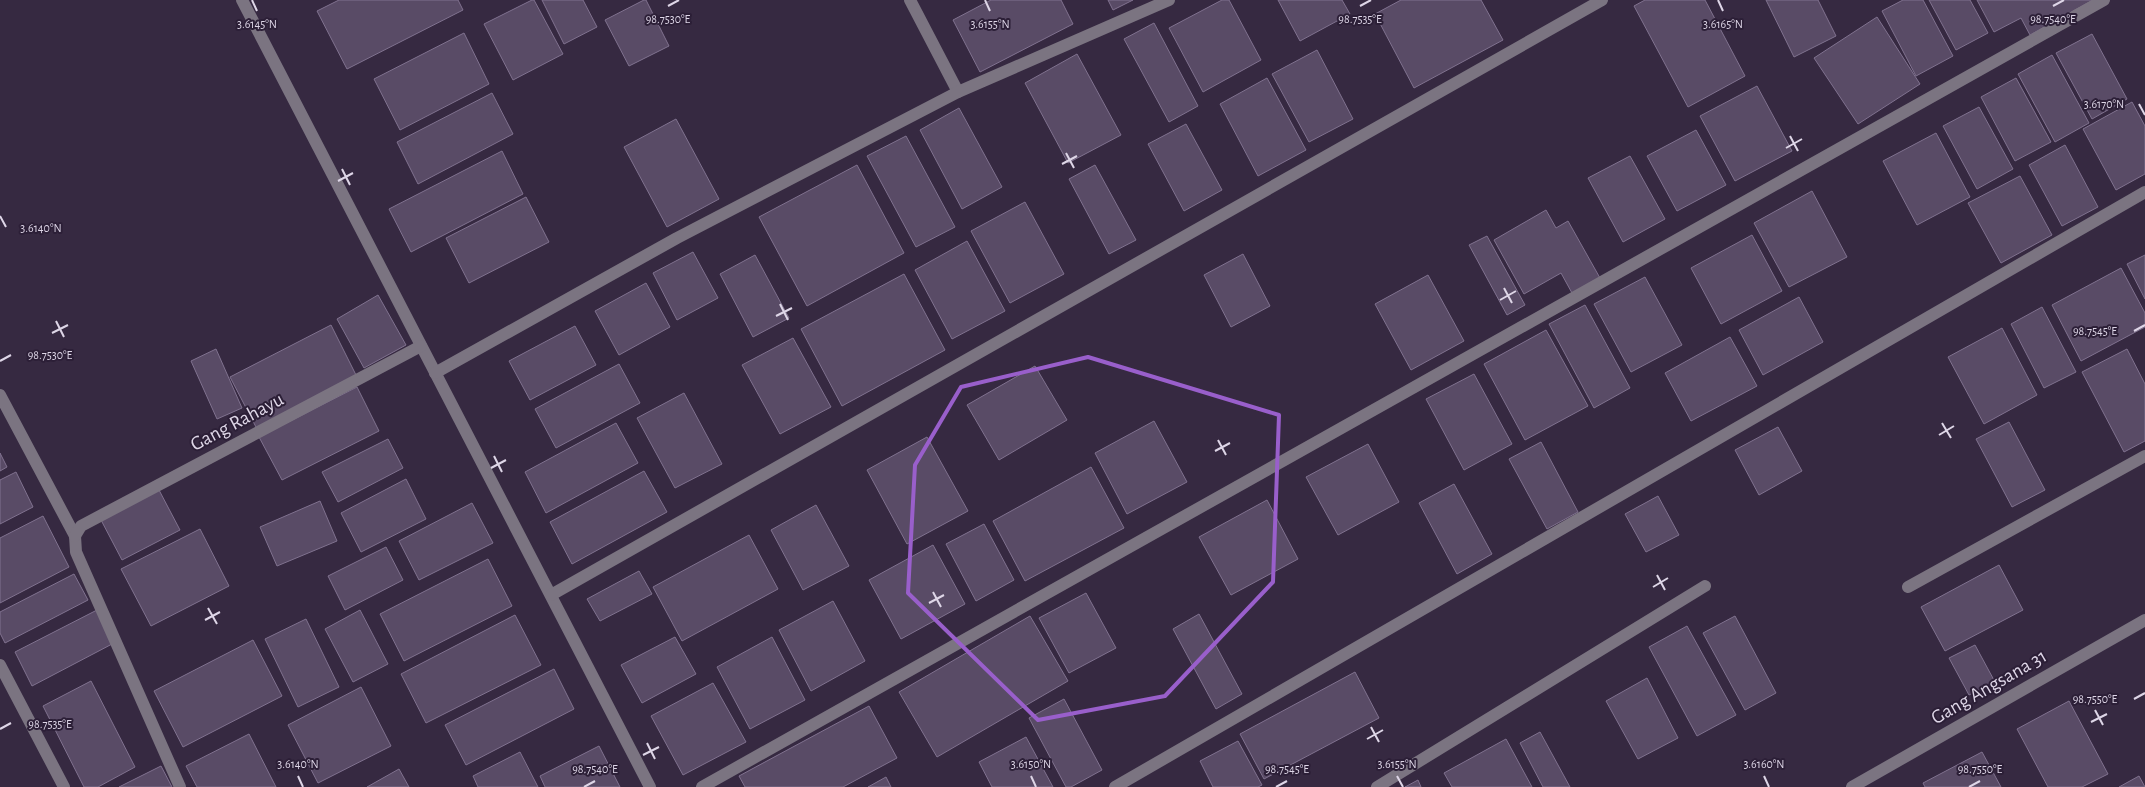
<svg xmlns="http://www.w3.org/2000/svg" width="2145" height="787" font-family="'Alegreya Sans',sans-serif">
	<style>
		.building { fill: #594b66; stroke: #80728f }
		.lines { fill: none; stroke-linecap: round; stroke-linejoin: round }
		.minor { stroke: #7b7481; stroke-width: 12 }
		.marked { fill: none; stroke: #995fcb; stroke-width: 4; stroke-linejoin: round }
		.ticks { fill: none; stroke: #ded6e7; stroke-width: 2 }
		.labels { text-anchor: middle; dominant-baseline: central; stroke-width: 4; stroke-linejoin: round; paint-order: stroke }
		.street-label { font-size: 20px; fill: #ded6e7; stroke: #2c1f37 }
		.ticks-label { font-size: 12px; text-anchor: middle; fill: #ded6e7; stroke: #2c1f37; stroke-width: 4; stroke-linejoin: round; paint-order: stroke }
	</style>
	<rect width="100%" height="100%" fill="#362941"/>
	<!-- building -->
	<g class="building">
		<path d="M339,0H458L463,10L347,69L317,11Z"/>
		<path d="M532,0H534L563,54L513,80L484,24Z"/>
		<path d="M542,0H583L597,27L564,44Z"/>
		<path d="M644,0H646L669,46L629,66L605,20Z"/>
		<path d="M991,0H1061L1073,24L980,72L953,20Z"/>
		<path d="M1108,0H1133L1113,10Z"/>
		<path d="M1222,0H1229L1261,60L1203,92L1169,28Z"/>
		<path d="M1278,0H1342L1350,14L1300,41Z"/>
		<path d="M1401,0H1481L1503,40L1414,88L1375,14Z"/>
		<path d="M1645,0H1705L1745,76L1688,107L1634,6Z"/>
		<path d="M1766,0H1818L1836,36L1794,57Z"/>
		<path d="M1903,0H1923L1953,56L1916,76L1882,11Z"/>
		<path d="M1929,0H1970L1988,33L1956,50Z"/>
		<path d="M1977,0H2093L2030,35L2021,18L1994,32Z"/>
		<path d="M1877,17L1920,84L1858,124L1814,58Z"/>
		<path d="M1154,23L1198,106L1169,122L1124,39Z"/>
		<path d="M464,33L489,84L400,130L374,79Z"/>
		<path d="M2092,34L2127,99L2092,119L2056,53Z"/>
		<path d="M1317,50L1353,119L1309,142L1272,74Z"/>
		<path d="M1077,54L1121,135L1068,163L1025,83Z"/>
		<path d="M2052,55L2089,123L2055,142L2018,74Z"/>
		<path d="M1267,78L1306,150L1258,176L1220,104Z"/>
		<path d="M2016,78L2051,142L2015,161L1981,97Z"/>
		<path d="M1757,86L1792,151L1735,181L1700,116Z"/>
		<path d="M492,93L513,134L418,184L397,142Z"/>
		<path d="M2132,102L2145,126V174L2116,190L2083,129Z"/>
		<path d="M1979,107L2013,169L1977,189L1943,126Z"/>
		<path d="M959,108L1002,187L962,209L920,130Z"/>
		<path d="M676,119L719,199L667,227L624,147Z"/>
		<path d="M1186,124L1222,190L1184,211L1148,144Z"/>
		<path d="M1696,130L1726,185L1677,211L1647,156Z"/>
		<path d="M1936,133L1970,197L1917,225L1883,161Z"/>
		<path d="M906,136L955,227L916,247L867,156Z"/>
		<path d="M2065,145L2098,207L2062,226L2029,165Z"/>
		<path d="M502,151L523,194L411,252L389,209Z"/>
		<path d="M1630,156L1665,219L1623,242L1588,178Z"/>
		<path d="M857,165L904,253L807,306L759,217Z"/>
		<path d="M1095,165L1136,240L1109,254L1069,179Z"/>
		<path d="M2020,176L2052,235L2001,263L1968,203Z"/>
		<path d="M1812,191L1847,257L1789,287L1754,223Z"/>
		<path d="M526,197L549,242L469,283L446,238Z"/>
		<path d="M1025,202L1064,274L1010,303L971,231Z"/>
		<path d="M1546,210L1556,228L1568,221L1600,278L1572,293L1561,273L1524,294L1494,240Z"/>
		<path d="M1752,235L1782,291L1721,324L1691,268Z"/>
		<path d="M1487,236L1525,305L1507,315L1469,245Z"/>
		<path d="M967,241L1005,311L952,339L915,270Z"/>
		<path d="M693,252L718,298L677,320L653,273Z"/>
		<path d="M1243,254L1270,306L1231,327L1204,275Z"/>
		<path d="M755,255L789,318L753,337L720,274Z"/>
		<path d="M2145,255V299L2127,264Z"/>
		<path d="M2121,268L2145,313V327L2081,361L2052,305Z"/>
		<path d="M904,274L945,350L842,406L801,329Z"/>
		<path d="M1428,275L1464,341L1411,370L1375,304Z"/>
		<path d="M1645,277L1682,345L1631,372L1594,304Z"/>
		<path d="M646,283L670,327L619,355L595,311Z"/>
		<path d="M378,295L406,345L364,368L337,319Z"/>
		<path d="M1799,297L1823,342L1763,375L1739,330Z"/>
		<path d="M1585,305L1630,388L1594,408L1549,324Z"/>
		<path d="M2042,307L2076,372L2044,388L2011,324Z"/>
		<path d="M331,325L357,377L257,429L230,377Z"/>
		<path d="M575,326L596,365L530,400L509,361Z"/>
		<path d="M2002,328L2037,395L1984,424L1948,357Z"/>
		<path d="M1546,330L1588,406L1525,440L1484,364Z"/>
		<path d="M1730,337L1757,386L1691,421L1665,373Z"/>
		<path d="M793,338L831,407L780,434L742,365Z"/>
		<path d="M216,349L242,408L217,419L191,361Z"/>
		<path d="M2127,349L2145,384V441L2124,452L2082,372Z"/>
		<path d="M619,364L640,403L556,448L535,409Z"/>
		<path d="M1035,366L1067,420L999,460L967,405Z"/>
		<path d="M1474,374L1512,444L1464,470L1426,399Z"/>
		<path d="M357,387L379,431L282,480L259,437Z"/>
		<path d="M684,393L722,464L675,488L637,418Z"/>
		<path d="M1154,421L1187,482L1127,514L1095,453Z"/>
		<path d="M2009,422L2045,490L2012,507L1976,439Z"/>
		<path d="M616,423L638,463L546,513L525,472Z"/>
		<path d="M1778,427L1802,471L1759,495L1735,450Z"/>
		<path d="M927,437L968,511L907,544L867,470Z"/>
		<path d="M388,439L403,468L338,502L322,472Z"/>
		<path d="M1541,442L1578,512L1547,529L1509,459Z"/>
		<path d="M1368,444L1399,502L1338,535L1306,477Z"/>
		<path d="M0,453L7,467L0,471Z"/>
		<path d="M1091,467L1124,528L1025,581L993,521Z"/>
		<path d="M644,471L667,512L572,564L550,522Z"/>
		<path d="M16,472L33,507L0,524V480Z"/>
		<path d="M406,479L426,519L361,552L341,513Z"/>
		<path d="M1454,484L1492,554L1457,574L1419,503Z"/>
		<path d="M159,490L180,530L122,560L101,520Z"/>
		<path d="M1658,496L1679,535L1646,552L1625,514Z"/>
		<path d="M1267,500L1298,559L1231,595L1199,537Z"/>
		<path d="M320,501L337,541L277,566L260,527Z"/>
		<path d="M472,503L493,543L419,580L399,541Z"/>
		<path d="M816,505L849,566L803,590L771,530Z"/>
		<path d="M43,516L69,567L0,603V538Z"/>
		<path d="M984,524L1014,580L976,601L946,544Z"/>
		<path d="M200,529L229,586L151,626L121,569Z"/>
		<path d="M749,535L778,589L682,641L653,587Z"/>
		<path d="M933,545L965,604L901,639L869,580Z"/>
		<path d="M386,547L403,580L345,610L328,576Z"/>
		<path d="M488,559L512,606L404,661L380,614Z"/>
		<path d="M1999,565L2023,610L1945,651L1921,607Z"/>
		<path d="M639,571L652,594L600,621L587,599Z"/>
		<path d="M74,574L88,600L5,643L0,633V612Z"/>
		<path d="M1086,593L1116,648L1069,673L1039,618Z"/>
		<path d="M833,601L865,661L811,691L779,630Z"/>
		<path d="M97,610L114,643L32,686L15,652Z"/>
		<path d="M360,610L388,664L353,682L325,629Z"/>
		<path d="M1199,614L1242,694L1216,709L1173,629Z"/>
		<path d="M515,615L541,665L426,723L401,674Z"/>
		<path d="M1030,616L1068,681L937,757L899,692Z"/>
		<path d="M1735,616L1776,693L1745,710L1703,633Z"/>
		<path d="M306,619L339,687L298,707L265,639Z"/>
		<path d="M1687,626L1736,715L1697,736L1649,647Z"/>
		<path d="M675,637L696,674L642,703L621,665Z"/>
		<path d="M772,637L805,700L750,729L717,667Z"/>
		<path d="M253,640L282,696L183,747L154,691Z"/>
		<path d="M1975,645L1995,682L1969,695L1949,658Z"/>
		<path d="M554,669L574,709L466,765L445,725Z"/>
		<path d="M1355,672L1379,718L1264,779L1240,734Z"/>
		<path d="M1647,678L1678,738L1638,759L1606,701Z"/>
		<path d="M91,681L135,767L98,787H84L43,706Z"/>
		<path d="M713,683L746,742L683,775L651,716Z"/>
		<path d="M361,687L391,746L318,783L288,725Z"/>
		<path d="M1064,699L1102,770L1071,787H1066L1029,718Z"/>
		<path d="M2069,701L2108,774L2082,787H2048L2017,729Z"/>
		<path d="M869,706L897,758L843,787H745L739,776Z"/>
		<path d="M1540,732L1570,787H1543L1520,743Z"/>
		<path d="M249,734L276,787H197L186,766Z"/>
		<path d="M1026,737L1053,787H992L979,762Z"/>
		<path d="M1506,739L1532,787H1452L1444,773Z"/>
		<path d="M1238,741L1262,785L1258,787H1213L1200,761Z"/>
		<path d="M599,746L620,787H545L540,776Z"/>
		<path d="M520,752L538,787H478L473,776Z"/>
		<path d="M1982,752L2001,787H1925L1923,783Z"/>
		<path d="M161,766L172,787H119Z"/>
		<path d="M399,769L409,787H367Z"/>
		<path d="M2139,776L2145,787H2119Z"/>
		<path d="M886,777L891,787H868Z"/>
		<path d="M1418,780L1421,787H1405Z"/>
	</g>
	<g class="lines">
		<!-- minor -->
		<g class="minor">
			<path d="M242,0L650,787"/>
			<path d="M910,0L958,92"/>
			<path d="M435,373L677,238L958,92L1169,0"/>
			<path d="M0,395L75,536L76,552L180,787"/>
			<path d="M75,536L81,526L421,346"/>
			<path d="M1908,587L2145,456"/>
			<path d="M551,595L1602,0"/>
			<path d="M0,665L64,787"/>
			<path d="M702,787L2104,0"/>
			<path d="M1115,787L2145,192"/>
			<path d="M1377,787L1705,586"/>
			<path d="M1852,787L2145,620"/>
		</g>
	</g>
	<!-- marked area -->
	<path class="marked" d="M1088,357L1279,415L1273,582L1165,696L1038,720L908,593L915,465L961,387Z"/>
	<!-- ticks -->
	<path class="ticks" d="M252,0L257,11M985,0L990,11M1718,0L1723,11M668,6L679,0M1360,6L1371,0M2053,6L2064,0M2139,104L2145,115M1790,136L1798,151M1786,148L1802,139M1066,153L1074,168M1062,164L1077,156M342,169L350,185M338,181L353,173M0,216L6,227M1504,288L1512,303M1500,300L1516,291M780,304L788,320M776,316L792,308M56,321L64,337M2134,331L2145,325M52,333L68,325M0,361L11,355M1942,423L1951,438M1939,435L1954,426M1218,440L1226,455M1215,451L1230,443M494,456L502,472M491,468L506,460M1657,575L1665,590M1653,587L1668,578M933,592L941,607M929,603L944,595M208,608L217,624M205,620L220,612M2134,699L2145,693M2095,710L2103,725M2091,722L2107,714M1371,727L1379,742M0,729L11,723M1367,739L1383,730M647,743L655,759M643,755L659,747M298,776L303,787M1031,776L1036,787M1397,776L1403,787M1764,776L1769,787M584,787L595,781M1276,787L1287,781M1969,787L1980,781"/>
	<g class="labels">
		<!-- street labels -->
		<g class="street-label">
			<text transform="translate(237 422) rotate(-28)">Gang Rahayu</text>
			<text transform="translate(1989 687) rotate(-30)">Gang Angsana 31</text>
		</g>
	</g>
	<g class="ticks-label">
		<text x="668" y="23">98.7530°E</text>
		<text x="1360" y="23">98.7535°E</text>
		<text x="2053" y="23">98.7540°E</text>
		<text x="257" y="28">3.6145°N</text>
		<text x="990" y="28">3.6155°N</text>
		<text x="1723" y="28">3.6165°N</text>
		<text x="2104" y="108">3.6170°N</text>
		<text x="41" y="232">3.6140°N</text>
		<text x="2095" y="335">98.7545°E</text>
		<text x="50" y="359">98.7530°E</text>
		<text x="2095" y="703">98.7550°E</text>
		<text x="50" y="728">98.7535°E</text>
		<text x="298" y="768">3.6140°N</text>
		<text x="1031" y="768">3.6150°N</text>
		<text x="1397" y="768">3.6155°N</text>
		<text x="1764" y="768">3.6160°N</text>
		<text x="595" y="773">98.7540°E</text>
		<text x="1287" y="773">98.7545°E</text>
		<text x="1980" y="773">98.7550°E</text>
	</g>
</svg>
